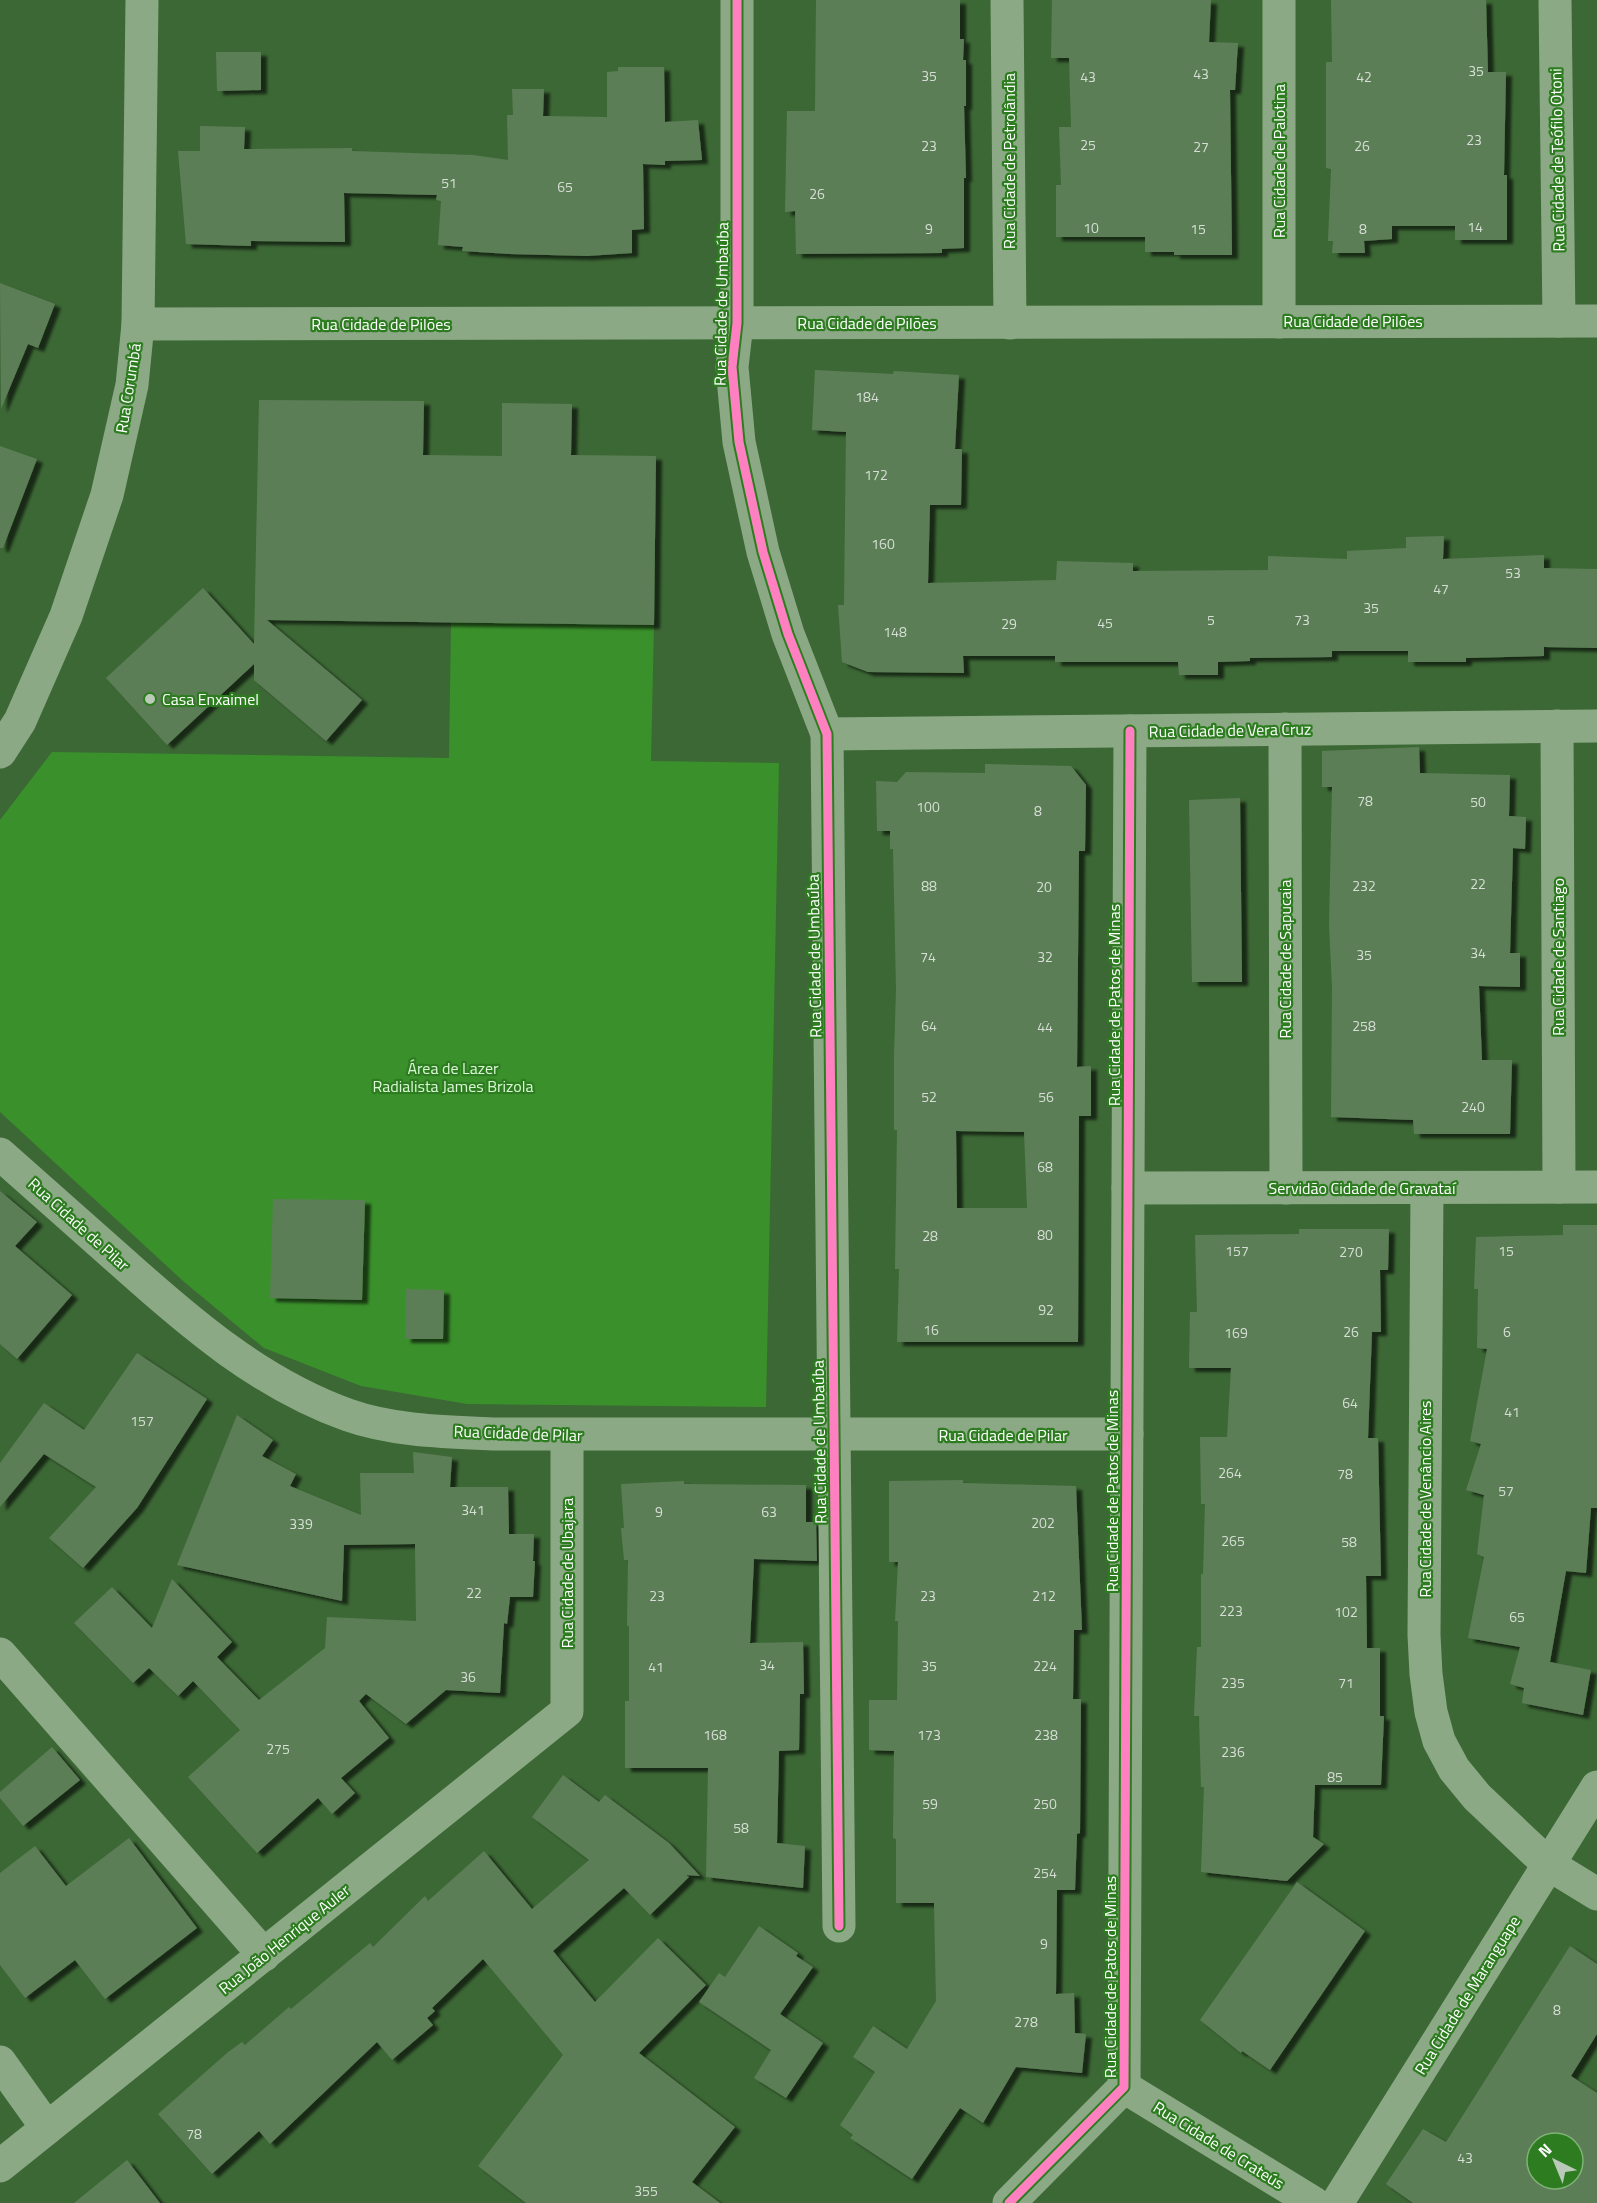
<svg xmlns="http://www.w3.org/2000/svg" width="1597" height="2203" font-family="'Titillium Web',sans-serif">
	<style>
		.green { fill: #3a902b }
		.building { fill: #5c7e56; fill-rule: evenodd; filter: url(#shadow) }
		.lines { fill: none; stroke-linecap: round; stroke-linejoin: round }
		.minor { stroke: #8ca986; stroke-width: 33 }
		.cycleway-casing { stroke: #2d7d20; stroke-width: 13 }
		.cycleway { stroke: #ff80c0; stroke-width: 9 }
		.poi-dot { fill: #bbcab8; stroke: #2d7d20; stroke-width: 2 }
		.labels { text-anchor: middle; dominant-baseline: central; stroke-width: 4.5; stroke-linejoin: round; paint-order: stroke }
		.number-label { font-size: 14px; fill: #d6dfd5 }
		.street-label { font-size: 16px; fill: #fff; stroke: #2d7d20 }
		.poi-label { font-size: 16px; fill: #fff; stroke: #2d7d20; text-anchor: start }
		.park-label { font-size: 16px; fill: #daf8d5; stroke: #2d7d20 }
	</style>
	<defs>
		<filter id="shadow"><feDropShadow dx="6" dy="4" stdDeviation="1.5" flood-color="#0009"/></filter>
	</defs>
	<rect width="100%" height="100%" fill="#3c6835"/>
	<!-- green -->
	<path class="green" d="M451,622L654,625L651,761L779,763L766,1407L467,1404L361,1386L264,1348L183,1281L0,1112V820L52,752L449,758Z"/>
	<!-- building -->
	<g class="building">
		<path d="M816,0H960V39H964L963,60H966V106H964L966,178H964V248L942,249V253L796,254L795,211L785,212L787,111H815Z"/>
		<path d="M1052,0H1211L1209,42L1238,43L1235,90H1230L1232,255H1174V252H1145V237H1056V185H1061L1059,127H1071L1069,58H1051Z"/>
		<path d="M1331,0H1486L1488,72H1506L1504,175H1507V240H1455V226H1392V239L1364,241L1365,253H1332L1333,241H1328L1331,169L1326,168V62H1332Z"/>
		<path d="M216,52H261V90L217,91Z"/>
		<path d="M618,67H664L665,122L698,120L702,160L665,161V165L643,164L644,229L632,230V253L587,256L509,254L462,251L463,247L438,245L441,201L436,200L437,195L344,193L345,242L251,241V246L186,244L178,151H200V126L245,127L244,149L352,148V151L473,155L508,160L507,115H513L512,89H544L543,116L607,117V72L618,71Z"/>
		<path d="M0,283L55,304L38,348L28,344L1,409Z"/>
		<path d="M815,370L893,374L894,371L959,375L955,449H962L961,505H930L928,583L1056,580L1057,561L1133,563V571L1268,570V556L1347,559V551L1406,548V537L1444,536L1443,559L1544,555V568L1597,569V648L1544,647V656L1466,658V662H1408V651H1332V657L1250,658V661L1218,662V675H1179L1178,662H1055V656H963L964,673L868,672L842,662L838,605H844L846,432L812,430Z"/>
		<path d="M259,400L424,401L423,455L502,456V403L572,404L571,455L656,456L654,625L267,620L362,700L326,741L254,680V664L167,745L106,678L203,588L254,644Z"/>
		<path d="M0,446L37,459L3,548H0Z"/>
		<path d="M1419,747L1420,773L1510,775L1509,816L1526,817L1525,849L1513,848L1510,953H1520V987L1479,986L1482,1060H1512L1510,1134H1414L1413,1120L1331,1117L1332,988L1329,925L1332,787H1322V751Z"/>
		<path d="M985,764L1071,766L1086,785L1085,851H1079L1077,1067L1091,1066V1116H1079L1078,1342H897L899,1269H895L897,1130H894V1057L896,989L893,849H890V831H877L876,781L897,782L906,772L985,773ZM956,1131L1024,1132L1027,1208H957Z"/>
		<path d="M1240,798L1242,982H1192L1189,800Z"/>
		<path d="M0,1191L37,1222L15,1246L72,1295L17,1359L0,1344Z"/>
		<path d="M273,1199L365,1200L362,1300L270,1298Z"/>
		<path d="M1563,1225H1597V1508H1591L1586,1573L1566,1571L1550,1662L1591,1670L1583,1715L1522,1703L1524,1688L1510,1684L1520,1647L1468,1638L1484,1557L1477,1554L1484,1495L1466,1490L1481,1444L1470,1441L1487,1349L1477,1348L1478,1289H1474L1476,1237L1563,1235Z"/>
		<path d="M1299,1229H1389L1388,1270H1380L1381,1332H1372L1368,1438H1378L1381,1576H1366L1367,1648H1380V1716H1384L1381,1785H1315L1313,1837L1324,1844L1287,1881L1201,1872L1204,1787H1201L1199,1716H1194L1197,1647H1201V1574H1203L1205,1504H1201L1200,1437H1227L1231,1368H1189L1190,1312H1197L1195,1235L1299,1234Z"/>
		<path d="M406,1289L444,1290L443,1339H405Z"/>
		<path d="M137,1353L207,1399L137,1508L83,1568L49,1538L96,1487L44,1454L0,1507V1463L44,1403L84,1430Z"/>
		<path d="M237,1415L273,1440L262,1456L296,1474L290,1486L361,1515L360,1473H414L413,1452L452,1457L450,1487H508L509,1534H534L533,1561H535L533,1597H510L507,1624L504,1623L500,1693L446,1690L406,1724L366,1694L359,1701L389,1738L341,1778L355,1793L332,1814L318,1798L257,1853L188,1777L240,1730L193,1681L178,1696L149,1668L133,1683L74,1623L112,1587L152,1628L172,1579L232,1642L217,1657L259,1700L325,1648L327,1617L416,1621L415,1544L344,1545L342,1601L177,1565Z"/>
		<path d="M963,1480V1483L1076,1486L1082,1630H1074L1073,1699H1081L1080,1833L1077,1834L1075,1890H1057L1056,1994L1074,1993L1075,2033L1086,2034L1082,2073L1016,2067L983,2123L960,2108L912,2179L850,2138L853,2135L840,2125L875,2072L853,2057L873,2026L907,2049L936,2001L934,1903H896V1839L893,1838L894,1751L869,1750V1700H897L898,1621H895L898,1562H889V1481Z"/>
		<path d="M684,1481V1484L806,1485V1522H816L817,1561L754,1559L750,1643L803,1642L804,1694H800L799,1750L779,1751L777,1843L805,1846L803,1888L706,1877L708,1768H625V1701H629V1626H627L628,1560H624L621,1528H624L621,1484Z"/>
		<path d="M52,1747L80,1780L23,1826L0,1798V1792Z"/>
		<path d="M563,1775L599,1802L605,1795L669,1843L700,1876L686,1875L689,1877L650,1915L624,1888L553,1951L595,2002L658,1938L706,1985L639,2053L735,2127L692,2182L720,2203H526L478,2166L563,2055L483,1959L432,2008L435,2011L427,2018L433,2025L392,2060L377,2042L270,2144L259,2131L212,2174L158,2114L227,2053L242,2042L245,2045L289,2007L291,2009L370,1943L373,1947L425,1896L428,1901L484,1851L532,1909L589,1860L532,1817Z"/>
		<path d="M129,1838L197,1928L105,1999L75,1960L25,1998L0,1965V1873L35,1846L66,1886Z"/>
		<path d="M1297,1882L1365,1931L1270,2070L1242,2051L1241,2053L1200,2020Z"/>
		<path d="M759,1926L798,1953L796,1956L813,1967L780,2014L823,2043L786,2098L754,2078L771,2050L699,2002L719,1973L725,1977Z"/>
		<path d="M1570,1946L1597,1964V2034L1571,2076L1597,2093V2203H1413L1386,2184L1423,2129L1446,2142ZM1537,2143H1573V2179H1537Z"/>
		<path d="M127,2160L160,2203H74Z"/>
	</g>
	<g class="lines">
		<!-- minor -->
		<g class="minor">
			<path d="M737,0V323L732,367L739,442L763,552L788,634L827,734L839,1926"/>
			<path d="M1007,0L1010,323"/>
			<path d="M1555,0L1559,321"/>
			<path d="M1279,322V0"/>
			<path d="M138,324L1597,321"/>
			<path d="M1557,726L1559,1187"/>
			<path d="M1285,729L1286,1188"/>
			<path d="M827,734L1597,726"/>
			<path d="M0,752L20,721L66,616L107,495L132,385L138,324L142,0"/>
			<path d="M0,1154C41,1190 82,1227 123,1263C191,1324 261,1384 348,1415C393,1431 446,1432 493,1434H1127"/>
			<path d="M1128,1188L1597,1187"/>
			<path d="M1427,1188L1424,1635L1426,1674L1431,1712L1439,1741L1454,1769L1477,1797L1548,1864L1597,1894"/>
			<path d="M0,1654L264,1955"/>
			<path d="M0,2062L47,2128"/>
			<path d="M1124,2087L1314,2203"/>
			<path d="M0,2166L567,1711V1435"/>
			<path d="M1009,2203L1124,2087L1130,731"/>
			<path d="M1337,2203L1597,1787"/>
		</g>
		<defs>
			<g id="cycleway">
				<path d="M737,0V323L732,367L739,442L763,552L788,634L827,734L839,1926"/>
				<path d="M1009,2203L1124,2087L1130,731"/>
			</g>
		</defs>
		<!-- cycleway casing -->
		<use href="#cycleway" class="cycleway-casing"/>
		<!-- cycleway -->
		<use href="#cycleway" class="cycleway"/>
	</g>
	<!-- markers -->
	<circle class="poi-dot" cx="150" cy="699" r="6"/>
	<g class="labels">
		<!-- number labels -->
		<g class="number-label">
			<text x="1476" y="70">35</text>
			<text x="1201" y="73">43</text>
			<text x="929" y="75">35</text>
			<text x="1088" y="76">43</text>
			<text x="1364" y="76">42</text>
			<text x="1474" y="139">23</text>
			<text x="1088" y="144">25</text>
			<text x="929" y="145">23</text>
			<text x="1362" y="145">26</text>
			<text x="1201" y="146">27</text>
			<text x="449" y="182">51</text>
			<text x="565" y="186">65</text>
			<text x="817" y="193">26</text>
			<text x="1475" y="226">14</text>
			<text x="1091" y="227">10</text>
			<text x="929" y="228">9</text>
			<text x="1198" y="228">15</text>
			<text x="1363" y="228">8</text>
			<text x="867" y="396">184</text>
			<text x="876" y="474">172</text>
			<text x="883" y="543">160</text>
			<text x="1513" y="572">53</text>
			<text x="1441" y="588">47</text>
			<text x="1371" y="607">35</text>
			<text x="1211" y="619">5</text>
			<text x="1302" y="619">73</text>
			<text x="1105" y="622">45</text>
			<text x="1009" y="623">29</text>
			<text x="895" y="631">148</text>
			<text x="1365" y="800">78</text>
			<text x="1478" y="801">50</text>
			<text x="928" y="806">100</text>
			<text x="1038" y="810">8</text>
			<text x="1478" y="883">22</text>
			<text x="929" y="885">88</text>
			<text x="1364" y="885">232</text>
			<text x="1044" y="886">20</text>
			<text x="1478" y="952">34</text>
			<text x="1364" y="954">35</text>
			<text x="928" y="956">74</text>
			<text x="1045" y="956">32</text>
			<text x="929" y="1025">64</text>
			<text x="1364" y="1025">258</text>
			<text x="1045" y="1026">44</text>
			<text x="929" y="1096">52</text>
			<text x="1046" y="1096">56</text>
			<text x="1473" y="1106">240</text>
			<text x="1045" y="1166">68</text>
			<text x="1045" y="1234">80</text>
			<text x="930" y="1235">28</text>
			<text x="1237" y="1250">157</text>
			<text x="1506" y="1250">15</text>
			<text x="1351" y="1251">270</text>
			<text x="1046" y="1309">92</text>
			<text x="931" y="1329">16</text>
			<text x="1351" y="1331">26</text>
			<text x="1507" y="1331">6</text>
			<text x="1236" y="1332">169</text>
			<text x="1350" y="1402">64</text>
			<text x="1512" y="1411">41</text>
			<text x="142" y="1420">157</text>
			<text x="1230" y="1472">264</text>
			<text x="1345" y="1473">78</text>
			<text x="1506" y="1490">57</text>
			<text x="473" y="1509">341</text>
			<text x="659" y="1511">9</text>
			<text x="769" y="1511">63</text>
			<text x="1043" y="1522">202</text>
			<text x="301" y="1523">339</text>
			<text x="1233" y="1540">265</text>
			<text x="1349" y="1541">58</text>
			<text x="474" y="1592">22</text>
			<text x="657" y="1595">23</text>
			<text x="928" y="1595">23</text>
			<text x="1044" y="1595">212</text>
			<text x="1231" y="1610">223</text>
			<text x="1346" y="1611">102</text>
			<text x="1517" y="1616">65</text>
			<text x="767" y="1664">34</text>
			<text x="929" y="1665">35</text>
			<text x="1045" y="1665">224</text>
			<text x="656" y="1666">41</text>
			<text x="468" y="1676">36</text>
			<text x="1233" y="1682">235</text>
			<text x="1346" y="1682">71</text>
			<text x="715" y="1734">168</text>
			<text x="929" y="1734">173</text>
			<text x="1046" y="1734">238</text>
			<text x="278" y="1748">275</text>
			<text x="1233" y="1751">236</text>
			<text x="1335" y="1776">85</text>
			<text x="930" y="1803">59</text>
			<text x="1045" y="1803">250</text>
			<text x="741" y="1827">58</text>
			<text x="1045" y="1872">254</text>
			<text x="1044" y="1943">9</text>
			<text x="1557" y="2009">8</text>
			<text x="1026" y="2021">278</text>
			<text x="194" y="2133">78</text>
			<text x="1465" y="2157">43</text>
			<text x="646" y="2190">355</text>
		</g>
		<!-- street labels -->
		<g class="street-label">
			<text transform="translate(1557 160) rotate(-91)">Rua Cidade de Teófilo Otoni</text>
			<text transform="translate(1009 161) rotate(-90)">Rua Cidade de Petrolândia</text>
			<text transform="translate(1279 161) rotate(-90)">Rua Cidade de Palotina</text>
			<text transform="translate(721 304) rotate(-89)">Rua Cidade de Umbaúba</text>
			<text x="1353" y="321">Rua Cidade de Pilões</text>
			<text x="867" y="323">Rua Cidade de Pilões</text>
			<text x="381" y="324">Rua Cidade de Pilões</text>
			<text transform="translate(128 388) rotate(-81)">Rua Corumbá</text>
			<text transform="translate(1230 730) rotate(-1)">Rua Cidade de Vera Cruz</text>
			<text transform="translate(814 956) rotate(-91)">Rua Cidade de Umbaúba</text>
			<text transform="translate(1558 957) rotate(-90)">Rua Cidade de Santiago</text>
			<text transform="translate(1285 959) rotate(-90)">Rua Cidade de Sapucaia</text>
			<text transform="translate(1114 1005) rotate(-90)">Rua Cidade de Patos de Minas</text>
			<text x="1362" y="1188">Servidão Cidade de Gravataí</text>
			<text transform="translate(79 1224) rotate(42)">Rua Cidade de Pilar</text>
			<text transform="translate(518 1433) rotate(2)">Rua Cidade de Pilar</text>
			<text x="1003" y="1435">Rua Cidade de Pilar</text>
			<text transform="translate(819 1442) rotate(-91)">Rua Cidade de Umbaúba</text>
			<text transform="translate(1112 1491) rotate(-90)">Rua Cidade de Patos de Minas</text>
			<text transform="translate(1425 1499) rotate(-90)">Rua Cidade de Venâncio Aires</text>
			<text transform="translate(567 1573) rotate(-90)">Rua Cidade de Ubajara</text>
			<text transform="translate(284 1939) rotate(-39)">Rua João Henrique Auler</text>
			<text transform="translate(1110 1977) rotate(-90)">Rua Cidade de Patos de Minas</text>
			<text transform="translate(1467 1995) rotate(-58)">Rua Cidade de Maranguape</text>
			<text transform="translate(1219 2145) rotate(32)">Rua Cidade de Crateús</text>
		</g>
		<!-- poi labels -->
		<g class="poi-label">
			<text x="162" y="699">Casa Enxaimel</text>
		</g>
		<!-- park labels -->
		<g class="park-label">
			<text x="453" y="1068">Área de Lazer<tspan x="453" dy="18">Radialista James Brizola</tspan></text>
		</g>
	</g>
	<!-- north arrow -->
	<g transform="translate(1555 2161) rotate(317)"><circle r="28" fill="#2d7d20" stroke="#81b179" stroke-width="1.5"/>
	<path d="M0-4.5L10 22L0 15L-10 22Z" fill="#bbcab8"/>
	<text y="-9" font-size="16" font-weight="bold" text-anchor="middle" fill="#ffffff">N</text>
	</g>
</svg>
